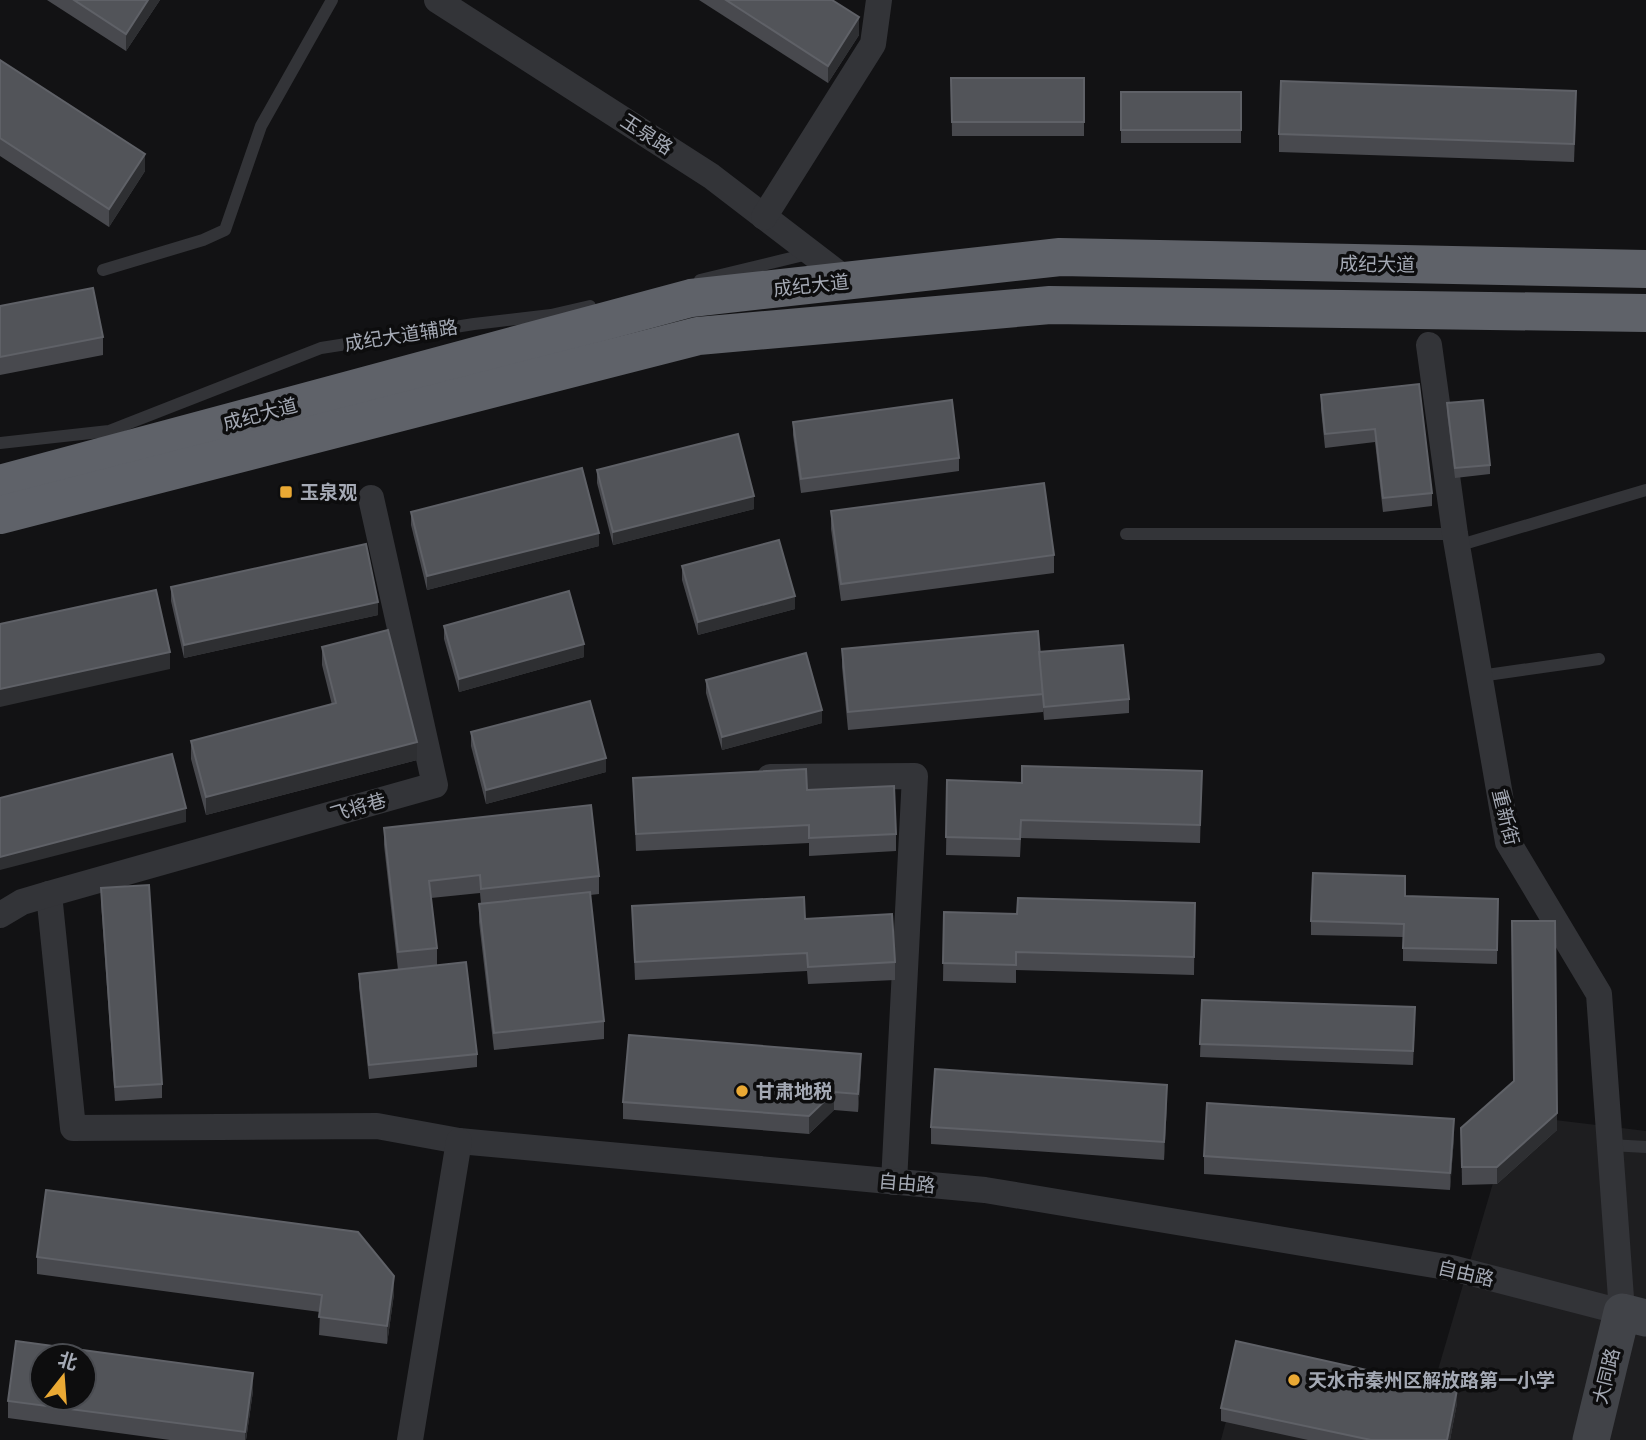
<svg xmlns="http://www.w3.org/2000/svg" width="1646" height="1440" font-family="'PT Sans','Noto Sans SC',sans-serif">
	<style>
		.built { fill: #1e1e20 }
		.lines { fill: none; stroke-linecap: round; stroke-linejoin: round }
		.lane { stroke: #333438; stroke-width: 12 }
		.street { stroke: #333438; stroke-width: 26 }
		.secondary { stroke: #414348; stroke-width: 37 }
		.highway { stroke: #5f6269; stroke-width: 38 }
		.wall { fill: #48494e }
		.shaded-wall { fill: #2e2f32 }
		.building { fill: #525459; stroke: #5f6167; stroke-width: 2; fill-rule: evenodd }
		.poi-dot { fill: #eaa934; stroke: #0d0d0e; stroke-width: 2.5 }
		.labels { text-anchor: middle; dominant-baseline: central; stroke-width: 7; stroke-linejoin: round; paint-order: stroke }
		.street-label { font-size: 19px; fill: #a4a9b4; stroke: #0d0d0e }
		.poi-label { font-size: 19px; font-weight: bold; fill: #a4a9b4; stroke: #0d0d0e; text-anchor: start }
	</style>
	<rect width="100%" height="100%" fill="#121214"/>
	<!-- built -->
	<path class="built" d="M1513,1115L1646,1131V1440H1221L1243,1357L1430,1397Z"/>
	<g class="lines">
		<!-- lane -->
		<g class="lane">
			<path d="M103,270L203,240L225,230L261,126L332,0"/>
			<path d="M700,280L812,253"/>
			<path d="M0,443L109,431L321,348L474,324L551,315L590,306"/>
			<path d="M1126,534H1455"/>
			<path d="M1457,546L1646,490"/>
			<path d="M1480,676L1599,659"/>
			<path d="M1610,1145L1646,1147"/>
		</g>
		<!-- street -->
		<g class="street">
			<path d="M437,0L711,176L848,281"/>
			<path d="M764,217L873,44L879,0"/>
			<path d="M770,777L915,776L894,1182"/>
			<path d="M49,894L73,1128L377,1126L459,1141L985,1190L1452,1268L1622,1312L1599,994L1508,842L1455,534L1429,345"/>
			<path d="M0,915L22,902L49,894L435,785L371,498"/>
			<path d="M410,1440L459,1141"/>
		</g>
		<!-- secondary -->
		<path class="secondary" d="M1591,1440L1622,1312L1646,1318"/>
		<!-- highway -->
		<g class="highway">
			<path d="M0,484L691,298L1060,257L1646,269"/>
			<path d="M0,515L698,336L1050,305L1646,313"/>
		</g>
	</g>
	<!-- wall -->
	<g class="wall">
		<path d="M47,0H160L126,51Z"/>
		<path d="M699,0H832L859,35L828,83Z"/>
		<path d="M0,60L145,171L109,227L0,156Z"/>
		<path d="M951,78H1084V136H952Z"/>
		<rect x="1121" y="92" width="120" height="51"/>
		<path d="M1576,108L1574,162L1279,152V134Z"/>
		<path d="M0,306L103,337V355L0,375Z"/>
		<path d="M1419,384L1432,493V506L1383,512L1375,442L1325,448L1321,409V395Z"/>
		<path d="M1447,403L1490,465V474L1455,478L1447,413Z"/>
		<path d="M793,422L959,458V471L801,493L793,435Z"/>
		<path d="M597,470L754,509L613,545L597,483Z"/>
		<path d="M831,511L1054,555V573L841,601L831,529Z"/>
		<path d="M411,512L599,546L427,590L411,525Z"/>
		<path d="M682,566L795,609L698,635L682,580Z"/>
		<path d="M171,587L378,615L184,658L171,601Z"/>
		<path d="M444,626L584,657L459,692L444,639Z"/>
		<path d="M322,647L417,760L206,815L191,759V741L332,705L322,665Z"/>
		<path d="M842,649L1039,652L1129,699V713L1044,720L1043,708V712L848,730L842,667Z"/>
		<path d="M706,680L822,723L722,750L706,693Z"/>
		<path d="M471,732L606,772L486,804L471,746Z"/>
		<path d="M1202,771L1200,843L1021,838L1020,857L946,855L947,780L1022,783Z"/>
		<path d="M633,778L807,790L896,834V851L809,856V843L636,851Z"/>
		<path d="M384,828L599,876V894L590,895L604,1021V1039L494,1050L479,922V904H481L480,893L431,898L437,948V965L477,1054V1067L369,1079L359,987V974L398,970L384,845Z"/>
		<path d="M101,888L162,1084V1098L115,1101L101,902Z"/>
		<path d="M1405,896L1498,899L1497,964L1403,961V937L1311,935V921Z"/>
		<path d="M1195,903L1194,975L1016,970V983L943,981L944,912L1017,914Z"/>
		<path d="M632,906L805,919L895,962V980L808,984L807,971L635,980Z"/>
		<path d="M1202,1000L1415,1020L1413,1065L1200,1057Z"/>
		<path d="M861,1071L858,1112L834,1110L809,1134L623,1119V1102Z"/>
		<path d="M1167,1103L1164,1160L931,1144V1127Z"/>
		<path d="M1461,1128L1557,1130L1497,1184L1462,1185Z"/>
		<path d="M1454,1137L1450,1190L1204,1174V1156Z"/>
		<path d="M37,1257L394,1294L387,1344L319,1335L320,1312L37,1274Z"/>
		<path d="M253,1391L246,1440H170L8,1418V1401Z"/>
		<path d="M1457,1403L1450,1440H1308L1221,1421V1408Z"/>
	</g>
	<!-- shaded-wall -->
	<g class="shaded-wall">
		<path d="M148,0H160L126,51V34Z"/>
		<path d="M859,17V35L828,83V66Z"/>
		<path d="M145,154V171L109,227V209Z"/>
		<path d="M754,496V509L613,545V532Z"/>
		<path d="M599,533V546L427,590V576Z"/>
		<path d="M795,596V609L698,635V622Z"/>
		<path d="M378,602V615L184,658V645Z"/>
		<path d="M584,644V657L459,692V679Z"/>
		<path d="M170,652V669L0,707V689Z"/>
		<path d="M822,710V723L722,750V737Z"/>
		<path d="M417,742V760L206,815V797Z"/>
		<path d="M606,758V772L486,804V790Z"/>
		<path d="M186,808V822L0,870V857Z"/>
		<path d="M861,1054V1071L858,1112V1094Z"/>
		<path d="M1167,1085V1103L1164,1160V1142Z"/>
		<path d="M834,1092V1110L809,1134V1116Z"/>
		<path d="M1557,1113V1130L1497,1184V1167Z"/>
		<path d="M1454,1119V1137L1450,1190V1173Z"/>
		<path d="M394,1276V1294L387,1344V1326Z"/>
		<path d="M253,1373V1391L246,1440H245V1432Z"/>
		<path d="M1457,1390V1403L1450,1440H1447Z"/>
	</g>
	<!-- building -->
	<g class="building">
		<path d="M74,0H148L126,34Z"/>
		<path d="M726,0H832L859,17L828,66Z"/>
		<path d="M0,60L145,154L109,209L0,138Z"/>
		<path d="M951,78H1084V122H952Z"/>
		<path d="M1281,81L1576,91L1574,144L1279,134Z"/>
		<rect x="1121" y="92" width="120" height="38"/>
		<path d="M93,288L103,337L0,357V306Z"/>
		<path d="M1419,384L1432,493L1383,498L1375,429L1325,434L1321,395Z"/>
		<path d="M952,400L959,458L801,479L793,422Z"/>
		<path d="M1483,400L1490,465L1455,468L1447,403Z"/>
		<path d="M738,434L754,496L613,532L597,470Z"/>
		<path d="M582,468L599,533L427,576L411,512Z"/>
		<path d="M1044,483L1054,555L841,584L831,511Z"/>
		<path d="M779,540L795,596L698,622L682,566Z"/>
		<path d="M366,544L378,602L184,645L171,587Z"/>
		<path d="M156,590L170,652L0,689V624Z"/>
		<path d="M569,591L584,644L459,679L444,626Z"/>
		<path d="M388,630L417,742L206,797L191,741L336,703L322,647Z"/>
		<path d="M1038,631L1043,694L848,712L842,649Z"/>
		<path d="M1123,645L1129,699L1044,707L1039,652Z"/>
		<path d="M806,653L822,710L722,737L706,680Z"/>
		<path d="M590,701L606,758L486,790L471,732Z"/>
		<path d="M172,754L186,808L0,857V798Z"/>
		<path d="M1022,766L1202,771L1200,825L1021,820L1020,839L946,837L947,780L1022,783Z"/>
		<path d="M806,769L807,790L894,786L896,834L809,838V825L636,834L633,778Z"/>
		<path d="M591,805L599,876L481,889L480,875L429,881L437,948L398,952L384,828Z"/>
		<path d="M1313,873L1405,876V896L1498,899L1497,950L1403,948L1404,924L1311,921Z"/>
		<path d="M149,885L162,1084L115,1087L101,888Z"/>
		<path d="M590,892L604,1021L494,1033L479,904Z"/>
		<path d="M804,897L805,919L892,914L895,962L808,967L807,953L635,962L632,906Z"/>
		<path d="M1018,898L1195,903L1194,957L1016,952V965L943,963L944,912L1017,914Z"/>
		<path d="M1512,921H1555L1557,1113L1497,1167H1462L1461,1128L1514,1081Z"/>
		<path d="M466,962L477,1054L369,1065L359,974Z"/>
		<path d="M1202,1000L1415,1007L1413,1051L1200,1044Z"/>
		<path d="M629,1035L861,1054L858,1094L834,1092L809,1116L623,1102Z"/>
		<path d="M935,1069L1167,1085L1164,1142L931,1127Z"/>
		<path d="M1207,1103L1454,1119L1450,1173L1204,1156Z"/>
		<path d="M46,1190L358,1232L394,1276L387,1326L319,1317L322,1295L37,1257Z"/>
		<path d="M16,1341L253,1373L245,1432L8,1401ZM42,1356H84V1398H42Z"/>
		<path d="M1236,1341L1457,1390L1447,1440H1371L1221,1408Z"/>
	</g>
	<!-- markers -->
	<g class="poi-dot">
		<rect x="279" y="485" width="14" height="14" rx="3.5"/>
		<circle cx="742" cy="1091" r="7"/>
		<circle cx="1294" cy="1380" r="7"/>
	</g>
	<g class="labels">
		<!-- street labels -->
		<g class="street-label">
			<text transform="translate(647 134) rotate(33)">玉泉路</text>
			<text transform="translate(1377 264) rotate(1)">成纪大道</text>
			<text transform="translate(811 285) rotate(-6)">成纪大道</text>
			<text transform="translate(401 335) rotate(-9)">成纪大道辅路</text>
			<text transform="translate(260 414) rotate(-15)">成纪大道</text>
			<text transform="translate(358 807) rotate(-16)">飞将巷</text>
			<text transform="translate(1506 817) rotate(76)">重新街</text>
			<text transform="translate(907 1183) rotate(5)">自由路</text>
			<text transform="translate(1466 1273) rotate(13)">自由路</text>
			<text transform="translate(1606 1376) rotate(-76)">大同路</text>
		</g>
		<!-- poi labels -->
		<g class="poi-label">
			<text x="300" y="492">玉泉观</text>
			<text x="756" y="1091">甘肃地税</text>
			<text x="1308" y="1380">天水市秦州区解放路第一小学</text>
		</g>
	</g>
	<!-- north arrow -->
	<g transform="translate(63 1377) rotate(17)"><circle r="33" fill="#0d0d0e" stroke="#494b50" stroke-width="2"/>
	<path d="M0-5L12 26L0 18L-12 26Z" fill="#eaa934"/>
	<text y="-10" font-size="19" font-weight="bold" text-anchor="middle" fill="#a4a9b4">北</text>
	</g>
</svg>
